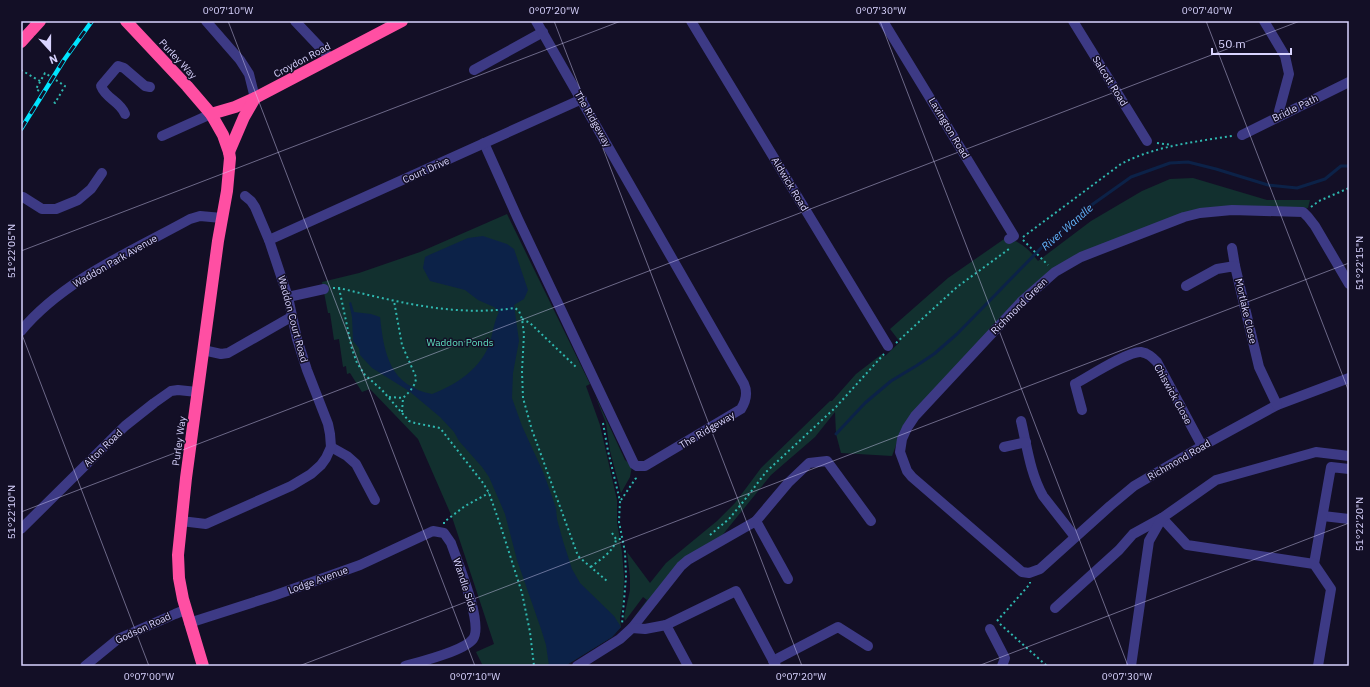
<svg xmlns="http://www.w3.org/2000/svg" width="1370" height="687" font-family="'IBM Plex Sans',sans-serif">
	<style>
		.green { fill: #12302f }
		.water { fill: #0c2248 }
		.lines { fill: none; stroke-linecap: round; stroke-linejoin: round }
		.stream { stroke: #0c2248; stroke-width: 3 }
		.path { stroke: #2fb8b0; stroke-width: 2; stroke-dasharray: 2 3; stroke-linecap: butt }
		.minor { stroke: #3d3a85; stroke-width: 10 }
		.highway { stroke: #ff4fa3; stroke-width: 12 }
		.rail-casing { stroke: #00e5ff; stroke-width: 4.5 }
		.rail { stroke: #130f26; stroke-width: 3; stroke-dasharray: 9; stroke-linecap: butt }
		.ticks { fill: none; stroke: #d9d4ff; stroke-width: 1; stroke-opacity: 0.45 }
		.labels { text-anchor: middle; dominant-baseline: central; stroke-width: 3; stroke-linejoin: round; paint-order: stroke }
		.street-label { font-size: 10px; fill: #d9d4ff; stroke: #130f26 }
		.park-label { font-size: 10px; fill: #5fe0c0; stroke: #130f26 }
		.water-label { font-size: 11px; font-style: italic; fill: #62b6ff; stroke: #130f26 }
		.neatline { fill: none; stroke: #d9d4ff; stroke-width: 1.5 }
		.ticks-label { font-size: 10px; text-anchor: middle; fill: #d9d4ff }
	</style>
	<rect width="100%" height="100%" fill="#130f26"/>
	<!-- green -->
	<g class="green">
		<path d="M1193,178L1267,200H1310L1308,208L1226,206L1051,272L902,429L892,456L841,453L836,434L835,412L815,437L771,475L720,538L687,558L632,620L647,600L643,597L625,621L624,617L630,590V577L627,552L650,583L666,563L717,521L735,503L761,468L830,401H832L856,374L882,354L885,356L900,342L890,329L948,278L1007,237C1021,243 1028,248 1038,261L1091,221L1142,191L1170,179Z"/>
		<path d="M507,214L590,384L586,386L600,425L617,500V522L622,552L624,577L623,602L620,618L621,627L612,637L565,666H483L476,652L494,644L452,517L418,439L370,389L362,392L350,373L347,374L346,366L343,367L339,339L334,340L330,313H328L322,282L359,273L420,252Z"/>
		<path d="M595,395L625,460L632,466L630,477L621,493L610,451L606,423Z"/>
	</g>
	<!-- water -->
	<path class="water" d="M483,236L507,244L514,249L528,290L524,299L514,305L519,341L513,373L512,398L522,426L544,474L556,508L557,519L563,541L572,569L580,583L614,616L621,627L612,637L565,666H549L546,645L541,629L517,560L505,514L489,477L482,467L459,441L454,432L440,417L409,391L372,368L360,355L359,348L353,341L352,317L349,303L351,302L354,312L371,314L380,317C384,354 390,386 432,394C456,385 482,368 490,342C493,332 494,322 499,312L494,307L478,300L465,290L430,281L423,268L425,257L429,255L468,238Z"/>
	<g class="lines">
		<!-- stream -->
		<path class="stream" d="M836,434L865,403L891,381L916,366L934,354L957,334L1043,246L1093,204L1131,177L1170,163L1188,162L1216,169L1268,185L1297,188L1325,179L1341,166H1349"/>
		<!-- path -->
		<g class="path">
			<path d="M21,70L40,81"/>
			<path d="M39,91L36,89L45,73L65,86L55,103L53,101"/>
			<path d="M1157,143L1172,145"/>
			<path d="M1311,207L1319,201L1349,188"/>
			<path d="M1023,237L1121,164C1155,146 1194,142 1232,136"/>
			<path d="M1023,240L1048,265"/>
			<path d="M333,288H339C398,302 455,317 515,308L519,311L522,319L524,334L522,371L523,398L532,430L578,556L607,581"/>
			<path d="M339,288L352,349L357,363L365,375L382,390L409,421L415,423L440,428L483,483L489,493L501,527L522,593L530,632L534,666"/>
			<path d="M522,319L530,323L576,367"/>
			<path d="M896,343L957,287L1009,249"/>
			<path d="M389,397L403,398C409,392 416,386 416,377L402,345L394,301"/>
			<path d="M402,412L403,398"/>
			<path d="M603,423L608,451L620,501L619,522L625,552L626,577L622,624"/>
			<path d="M621,500L636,478V475"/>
			<path d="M444,524V522L465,506L489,493"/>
			<path d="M612,533L616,539H622"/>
			<path d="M710,535L729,519L743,502L766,472L836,407L884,354"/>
			<path d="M591,567C599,560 615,551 616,539"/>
			<path d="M997,621L1030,584V582"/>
			<path d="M1000,624L1047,666"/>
		</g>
		<!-- minor -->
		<g class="minor">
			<path d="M206,21L240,60L249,74L255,98"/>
			<path d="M295,21L330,58"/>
			<path d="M691,21L888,346"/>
			<path d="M883,21L1014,236L1009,239"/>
			<path d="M1073,21L1147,141"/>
			<path d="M1264,21L1285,56L1289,74L1279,111L1280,116"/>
			<path d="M474,70L543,32"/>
			<path d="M125,114C120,101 106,99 101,86L118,66L124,68L145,86L150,87"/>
			<path d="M1242,135L1349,82"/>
			<path d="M162,136L211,114"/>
			<path d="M484,143L518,219L634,464L637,466H645L741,409C746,401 748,393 744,384L536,21"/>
			<path d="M23,197L42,209H56L78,200L91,189L102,173"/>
			<path d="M269,240L582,99"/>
			<path d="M1232,248L1235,266"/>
			<path d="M1349,284L1315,226L1308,217L1303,212L1232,210L1200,213L1184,217L1081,257L1055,272L1022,301L915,416L907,428L902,439L900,452L907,471L912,477L1022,572L1029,573L1040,569L1110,506L1134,486L1202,446L1277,405L1349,378"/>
			<path d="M1186,286L1217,269L1235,266L1259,367L1277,405"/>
			<path d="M288,297L324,289"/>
			<path d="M21,331C63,280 134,250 190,219L200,216L222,218"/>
			<path d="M203,350L221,354L228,353L291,317"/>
			<path d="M1082,410L1075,384C1088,377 1128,351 1141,352C1148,353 1152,357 1157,362L1202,446"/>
			<path d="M1021,421C1027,446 1030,473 1043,496L1075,537"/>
			<path d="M331,447L347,456L356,464L375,500"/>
			<path d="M1004,447L1026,442"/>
			<path d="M1323,516L1349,519"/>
			<path d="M181,521L206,524L291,486L311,474L321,465L326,458L331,447L330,434L328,424L307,370L297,339L288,297L269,240L255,207L251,201L245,196"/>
			<path d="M756,521L788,483L809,463L827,461L871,521"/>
			<path d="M21,529L125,426L154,403L171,391L178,390L197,392"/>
			<path d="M1314,564L1331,467L1349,469"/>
			<path d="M1055,608L1119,550L1133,534L1162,518L1187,545L1314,564L1331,589L1318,666"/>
			<path d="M189,623L273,596L360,565L433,531L444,533L451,543C457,561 484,624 473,639C464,651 420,662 405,666"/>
			<path d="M666,625L688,666"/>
			<path d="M632,628L681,566L688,560L756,521L788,579"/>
			<path d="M990,629L1005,658L1002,666"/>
			<path d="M773,661L838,627L868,646"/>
			<path d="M85,666L118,639L175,614L185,610"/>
			<path d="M577,666L620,639L632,628L645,629L666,625L736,591L776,666"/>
			<path d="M1131,666L1149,541L1162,518L1216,480L1316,452L1349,456"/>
		</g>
		<!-- highway -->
		<g class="highway">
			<path d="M126,21L187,86L211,114L223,135L229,152L230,158L227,191L218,241L186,478L178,555L179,578L183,599L203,666"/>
			<path d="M21,42L40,21"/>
			<path d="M211,114L235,107L255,98L402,21"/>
			<path d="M229,152L244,117L255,98"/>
		</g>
		<defs>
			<path id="rail" d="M21,129L64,60L92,21"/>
		</defs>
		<!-- rail casing -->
		<use href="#rail" class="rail-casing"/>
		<!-- rail -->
		<use href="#rail" class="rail"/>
	</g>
	<!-- ticks -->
	<path class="ticks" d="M228,21L475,666M554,21L802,666M880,21L1128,666M1206,21L1349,392M21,251L621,21M21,332L149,666M21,512L1300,21M299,666L1349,263M978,666L1349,523"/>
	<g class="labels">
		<!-- street labels -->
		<g class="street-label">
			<text transform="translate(178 59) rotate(47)">Purley Way</text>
			<text transform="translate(302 60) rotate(-28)">Croydon Road</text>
			<text transform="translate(1110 81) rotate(58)">Salcott Road</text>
			<text transform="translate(1295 108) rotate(-26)">Bridle Path</text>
			<text transform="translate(593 119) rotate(60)">The Ridgeway</text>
			<text transform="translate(949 128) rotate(59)">Lavington Road</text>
			<text transform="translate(426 170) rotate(-24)">Court Drive</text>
			<text transform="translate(790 184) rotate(59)">Aldwick Road</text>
			<text transform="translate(115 261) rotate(-30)">Waddon Park Avenue</text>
			<text transform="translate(1019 306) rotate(-45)">Richmond Green</text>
			<text transform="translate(1246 311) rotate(77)">Mortlake Close</text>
			<text transform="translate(293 319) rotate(75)">Waddon Court Road</text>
			<text transform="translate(1173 394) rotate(61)">Chiswick Close</text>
			<text transform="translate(707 430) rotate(-31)">The Ridgeway</text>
			<text transform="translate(179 441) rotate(-82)">Purley Way</text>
			<text transform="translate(103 448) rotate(-44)">Alton Road</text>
			<text transform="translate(1179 460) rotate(-30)">Richmond Road</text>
			<text transform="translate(318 580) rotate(-20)">Lodge Avenue</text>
			<text transform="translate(465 585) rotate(72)">Wandle Side</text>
			<text transform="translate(143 628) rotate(-25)">Godson Road</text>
		</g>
		<!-- park labels -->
		<g class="park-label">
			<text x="460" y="342">Waddon Ponds</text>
		</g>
		<!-- water labels -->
		<g class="water-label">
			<text transform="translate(1067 227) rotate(-41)">River Wandle</text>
		</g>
	</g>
	<!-- border -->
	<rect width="1370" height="687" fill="none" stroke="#130f26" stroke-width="44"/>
	<!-- north arrow -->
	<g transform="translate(50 50) rotate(159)" stroke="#130f26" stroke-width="3" paint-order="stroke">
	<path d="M0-3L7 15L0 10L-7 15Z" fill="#d9d4ff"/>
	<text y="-6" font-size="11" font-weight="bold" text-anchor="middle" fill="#d9d4ff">N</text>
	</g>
	<!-- scale -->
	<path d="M1212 48v6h79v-6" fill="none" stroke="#d9d4ff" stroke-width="2"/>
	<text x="1218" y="48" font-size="12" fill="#d9d4ff" stroke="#130f26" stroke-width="3" paint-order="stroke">50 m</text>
	<rect x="22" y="22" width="1326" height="643" class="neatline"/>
	<g class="ticks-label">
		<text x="228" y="14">0°07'10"W</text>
		<text x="554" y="14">0°07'20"W</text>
		<text x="881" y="14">0°07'30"W</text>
		<text x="1207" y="14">0°07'40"W</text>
		<text transform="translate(11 251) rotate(-90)" y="4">51°22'05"N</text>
		<text transform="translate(1359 263) rotate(-90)" y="4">51°22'15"N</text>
		<text transform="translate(11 512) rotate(-90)" y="4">51°22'10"N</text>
		<text transform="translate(1359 524) rotate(-90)" y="4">51°22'20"N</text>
		<text x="149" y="680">0°07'00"W</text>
		<text x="475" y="680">0°07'10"W</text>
		<text x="801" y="680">0°07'20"W</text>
		<text x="1127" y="680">0°07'30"W</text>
	</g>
</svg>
